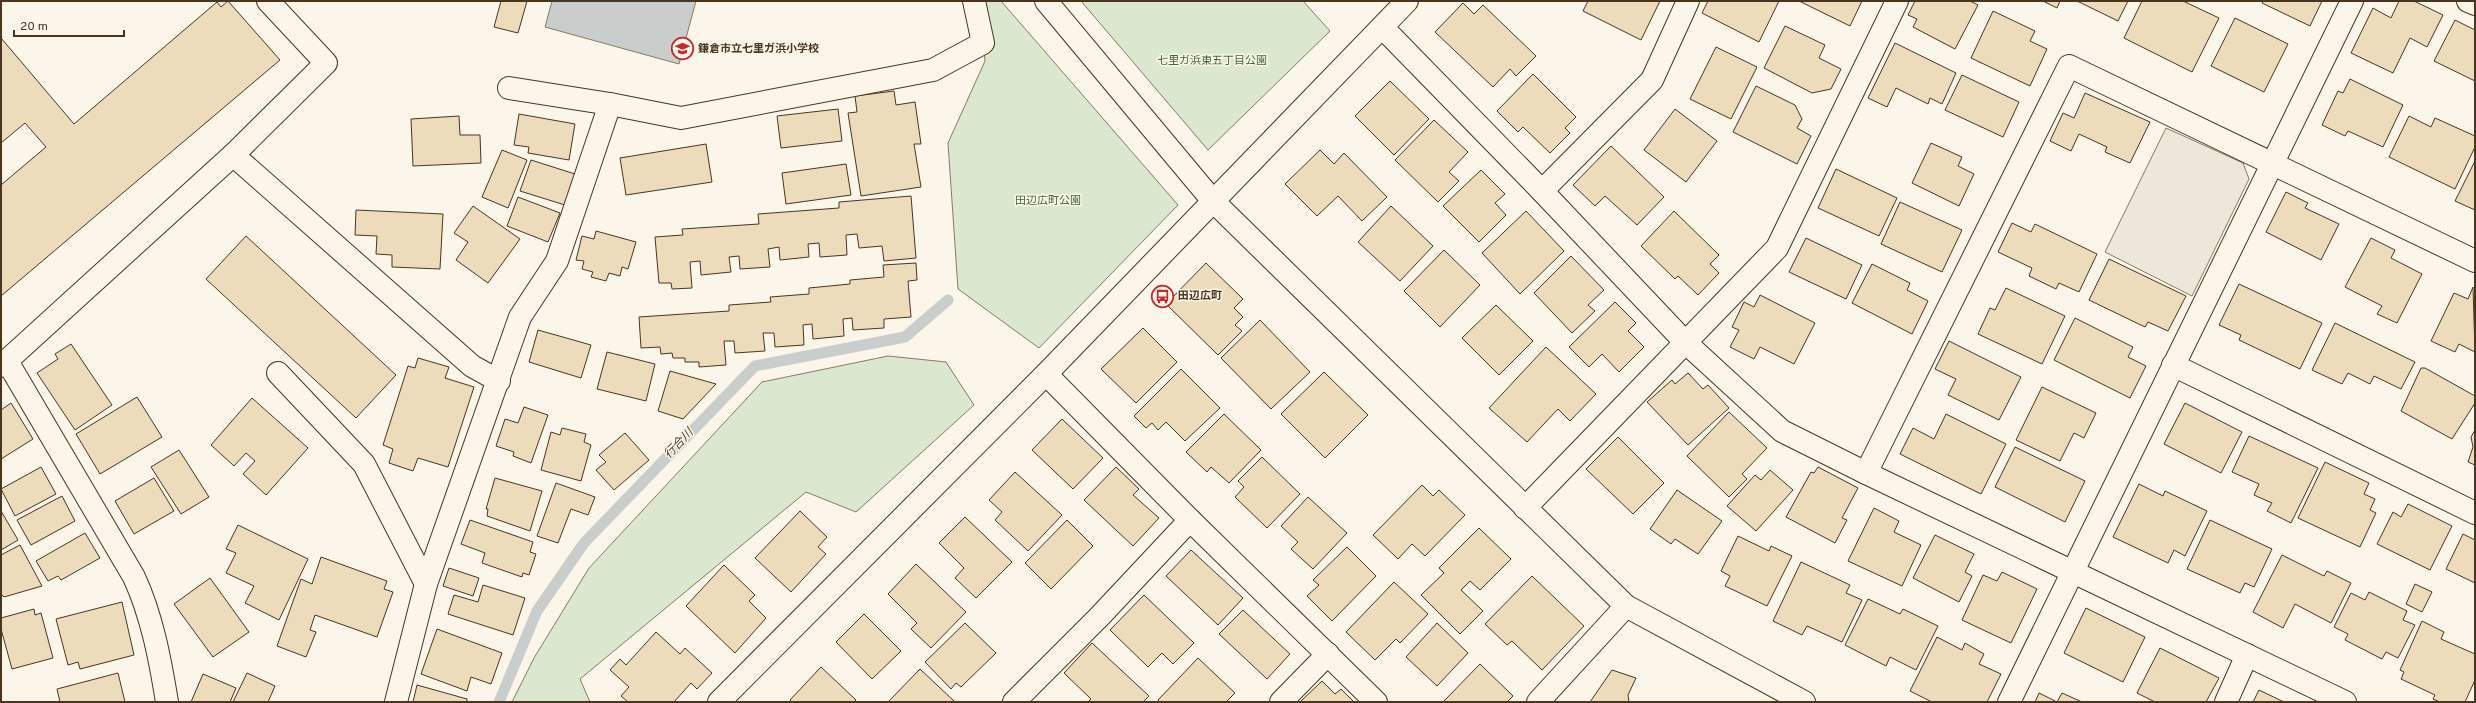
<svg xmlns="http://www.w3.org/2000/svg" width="2476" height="703" font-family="Overpass,'Noto Sans JP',sans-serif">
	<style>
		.green { fill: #dce7d0; stroke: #887966 }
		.parking { fill: #ede7d9; stroke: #887966 }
		.water { fill: #c9cecd; stroke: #887966 }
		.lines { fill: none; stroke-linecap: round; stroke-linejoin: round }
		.stream { stroke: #c9cecd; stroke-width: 11 }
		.building { fill: #ecdcbc; stroke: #4a3520 }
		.minor-casing { stroke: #4a3520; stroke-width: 24 }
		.minor { stroke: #fbf6e9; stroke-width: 22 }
		.labels { text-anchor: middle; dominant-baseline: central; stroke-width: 3; stroke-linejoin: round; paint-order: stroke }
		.poi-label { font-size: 11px; font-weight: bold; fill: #4a3520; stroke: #fbf6e9; text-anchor: start }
		.park-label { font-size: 11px; fill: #436837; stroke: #fbf6e9 }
		.water-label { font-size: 12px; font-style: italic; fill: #4a3520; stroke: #fbf6e9 }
	</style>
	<rect width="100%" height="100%" fill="#fbf6e9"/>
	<!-- green -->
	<g class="green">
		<path d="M979,1H1001L1178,205L1039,348L958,289L948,143L985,61Z"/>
		<path d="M1081,1H1303L1330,31L1208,150Z"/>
		<path d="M888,356L946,362L974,405L856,512L806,492L580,679L590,702H512L534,658L589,568L762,382Z"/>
	</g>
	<!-- parking -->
	<path class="parking" d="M2166,128L2243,163L2249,179L2192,296L2105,252Z"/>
	<!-- water -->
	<path class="water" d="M552,1H696L679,64L545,27Z"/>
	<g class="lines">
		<!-- stream -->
		<path class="stream" d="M499,702L537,611L584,543L755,366L905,337L948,300"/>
	</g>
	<!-- building -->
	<g class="building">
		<path d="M228,1L280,60L1,296V185L46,147L25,123L1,143V38L74,124L217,2L221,7Z"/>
		<path d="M501,1H527L518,33L494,27Z"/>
		<path d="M1588,1H1660L1641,40L1583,11Z"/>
		<path d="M1708,1H1779L1759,42L1702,13Z"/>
		<path d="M1799,1H1862L1850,26Z"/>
		<path d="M1915,1H1970L1978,5L1955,49L1913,27L1917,19L1908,15Z"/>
		<path d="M2043,1H2060L2057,8Z"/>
		<path d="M2077,1H2128L2118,21Z"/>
		<path d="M2142,1H2183L2219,18L2192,72L2124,38Z"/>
		<path d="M2263,1H2322L2310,26L2262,3Z"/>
		<path d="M2399,1H2414L2443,15L2427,47L2410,38L2393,73L2351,53L2373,8L2391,18Z"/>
		<path d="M1463,3L1474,14L1483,5L1536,56L1516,76L1510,69L1493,87L1435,32Z"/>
		<path d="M1993,11L2035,31L2030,41L2047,49L2030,86L1971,58Z"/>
		<path d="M2235,18L2288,44L2264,92L2211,66Z"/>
		<path d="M2455,20L2475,30V81L2434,61Z"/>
		<path d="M1785,26L1825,45L1819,58L1841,69L1831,89L1812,93L1764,68Z"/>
		<path d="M1895,43L1956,73L1942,104L1930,98L1928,104L1896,88L1887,107L1868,98Z"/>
		<path d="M1716,47L1757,67L1731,119L1690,99Z"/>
		<path d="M1533,74L1576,117L1565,128L1570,133L1550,153L1523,127L1518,132L1497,111Z"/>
		<path d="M1962,75L2019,102L2003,137L1945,110Z"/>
		<path d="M2350,79L2403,105L2383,147L2348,131L2345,136L2322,125L2338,91L2343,93Z"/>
		<path d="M1390,81L1429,119L1394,155L1355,116Z"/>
		<path d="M1756,86L1795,105L1802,119L1797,128L1811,136L1797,164L1733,132Z"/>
		<path d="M894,91L896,105L915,102L921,144H914L921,187L861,196L848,113L857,112L855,96Z"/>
		<path d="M2085,93L2150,122L2130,163L2105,152L2107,147L2079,134L2071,151L2050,141L2063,113L2074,118Z"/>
		<path d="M838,109L842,141L781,148L777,116Z"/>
		<path d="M1675,109L1717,141L1686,182L1644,150Z"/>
		<path d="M519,114L575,124L569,160L528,153L529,147L514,145Z"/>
		<path d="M459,116L460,135H480L481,163L413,166L411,119Z"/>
		<path d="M2409,116L2431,127L2435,118L2475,136V147L2455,189L2389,157Z"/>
		<path d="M1434,120L1468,152L1449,172L1459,181L1438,202L1395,160Z"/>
		<path d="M1931,143L1962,157L1958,166L1974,174L1959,206L1912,183Z"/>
		<path d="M706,144L712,182L626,195L620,158Z"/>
		<path d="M1611,146L1664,197L1637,225L1605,196L1595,206L1573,185Z"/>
		<path d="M502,150L527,160L508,208L482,197Z"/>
		<path d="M1320,150L1334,164L1344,153L1387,197L1362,221L1338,196L1317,216L1285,184Z"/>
		<path d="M531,160L575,174L565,205L520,191Z"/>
		<path d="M2475,161V210L2455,201Z"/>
		<path d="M846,164L851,195L786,204L782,173Z"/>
		<path d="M1836,169L1897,198L1879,236L1818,208Z"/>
		<path d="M1481,170L1505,194L1495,203L1506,215L1479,242L1443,206Z"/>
		<path d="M2286,192L2308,203L2305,208L2339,224L2321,260L2266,232Z"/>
		<path d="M911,196L916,258L884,261L882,246L859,248L857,234L846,235L847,255L820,257L819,243L808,244L809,257L780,260L779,247L768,249L770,267L740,269L739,256L729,257L731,272L701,275L700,261L690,262L692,288L672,289L671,283H659L655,237L683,235L682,229L759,224L758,214L839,208V202Z"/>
		<path d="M518,197L560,213L548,242L507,226Z"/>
		<path d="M1900,202L1962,230L1942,272L1881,244Z"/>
		<path d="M473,206L520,239L488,283L456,260L468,242L454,233Z"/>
		<path d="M1391,206L1433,246L1400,281L1358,242Z"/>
		<path d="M356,210L443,214L440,269L392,267V255L376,254L377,236L355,235Z"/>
		<path d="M1526,211L1564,251L1520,294L1482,253Z"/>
		<path d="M1674,211L1719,255L1710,264L1719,273L1698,295L1678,276L1675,279L1641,246Z"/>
		<path d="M2012,223L2031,232L2035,224L2097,254L2079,292L2059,283L2056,289L2029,276L2032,268L1998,252Z"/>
		<path d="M596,231L636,242L628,269L622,267L620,276L609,273L606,281L591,277L593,272L582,269L584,261L576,260L582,236L594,239Z"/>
		<path d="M246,236L396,375L356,418L206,279Z"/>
		<path d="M1806,238L1862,265L1846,299L1789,272Z"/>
		<path d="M2371,238L2395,250L2391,258L2422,274L2397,323L2377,314L2382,306L2345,287Z"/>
		<path d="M1444,250L1480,285L1440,327L1404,291Z"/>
		<path d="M1571,256L1604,290L1588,305L1595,311L1572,333L1534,293Z"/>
		<path d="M2109,259L2186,296L2168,331L2148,322L2145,327L2089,300Z"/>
		<path d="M916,263L917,280L908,281L911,317L884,319V328L853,330L852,318L843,319L844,336L813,339L812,324L803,325L804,345L775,347L774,333H763L765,351L735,353L734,341H724L726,365L699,367V362H685V358H673L672,353L661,354L660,347L641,348L639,317L729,311V305L771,302L770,297L809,294V288L850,284V280L884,277L883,265Z"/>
		<path d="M1206,263L1243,299L1234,308L1243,317L1235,325L1242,331L1218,355L1166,304Z"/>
		<path d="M1872,264L1910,283L1907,290L1928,301L1912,334L1852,303Z"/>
		<path d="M2239,284L2322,323L2300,369L2239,340L2241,335L2219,325Z"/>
		<path d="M2473,287L2475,352L2459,344L2455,352L2431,341L2454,293L2468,299Z"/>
		<path d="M2006,288L2065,316L2042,364L1978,334L1990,308L1995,310Z"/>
		<path d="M1760,295L1815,323L1794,364L1760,347L1754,359L1730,347L1739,330L1732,327L1744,302L1754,307Z"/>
		<path d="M1615,302L1636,323L1628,331L1644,347L1619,372L1602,354L1589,367L1569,347Z"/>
		<path d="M1496,305L1533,341L1499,375L1462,338Z"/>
		<path d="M2075,318L2133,347L2128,357L2146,366L2130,398L2054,360Z"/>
		<path d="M1260,320L1310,372L1271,409L1221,358Z"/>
		<path d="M2335,323L2415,362L2401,389L2374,376L2370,384L2348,373L2342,384L2312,370Z"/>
		<path d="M1143,328L1177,362L1136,403L1101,369Z"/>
		<path d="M538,330L591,345L581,378L529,362Z"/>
		<path d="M1949,341L2021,377L1999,420L1948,395L1956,379L1935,369Z"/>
		<path d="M71,344L112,405L75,430L37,373L58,359L55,354Z"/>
		<path d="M1546,347L1596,394L1570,421L1558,409L1527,442L1489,408Z"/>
		<path d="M607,352L655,364L646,401L597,389Z"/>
		<path d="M418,358L449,367L445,378L474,387L448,467L418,458L413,471L389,463L393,449L383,445L408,366L415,368Z"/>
		<path d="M2421,368H2425L2475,396V403L2452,439L2401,411Z"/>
		<path d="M1181,369L1220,408L1185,441L1166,422L1158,430L1152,423L1146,428L1134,416Z"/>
		<path d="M670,371L716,384L683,419L658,411Z"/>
		<path d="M1324,372L1368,415L1325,458L1281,414Z"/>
		<path d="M1688,373L1703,389L1708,385L1729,408L1688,445L1647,402L1672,380L1675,384Z"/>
		<path d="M2042,387L2096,413L2084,438L2074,433L2060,461L2016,440Z"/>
		<path d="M137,397L162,437L100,474L76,434Z"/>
		<path d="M252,398L308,448L266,495L243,474L255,461L246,453L234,466L211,445Z"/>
		<path d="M11,403L33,439L1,459V410Z"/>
		<path d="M2185,403L2242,432L2221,473L2164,444Z"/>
		<path d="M524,407L548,415L531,463L513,456L514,452L496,446L505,419L518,423Z"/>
		<path d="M1729,412L1767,448L1742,474L1747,479L1729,497L1687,456Z"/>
		<path d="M1224,414L1261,450L1229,483L1211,467L1207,472L1186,452Z"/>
		<path d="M1946,414L2006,444L1981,494L1900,454L1913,428L1934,439Z"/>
		<path d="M1062,419L1103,458L1073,489L1032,450Z"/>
		<path d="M562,428L586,434L584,442L591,445L581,481L541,470L551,432L560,435Z"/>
		<path d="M2475,430V465L2468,462L2473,447L2471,437Z"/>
		<path d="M625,433L649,460L614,490L596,470L606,462L599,455Z"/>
		<path d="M2249,436L2318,468L2291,523L2267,511L2272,503L2254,495L2259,484L2232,472Z"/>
		<path d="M1618,437L1664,483L1633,514L1586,469Z"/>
		<path d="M2015,447L2085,481L2065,522L1995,487Z"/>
		<path d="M179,450L209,497L181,514L151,467Z"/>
		<path d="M1262,457L1300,494L1267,528L1235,497L1244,487L1238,481Z"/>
		<path d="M2325,462L2369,483L2364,494L2375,499L2370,510L2376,513L2360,547L2298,518Z"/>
		<path d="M41,467L56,494L15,516L1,489Z"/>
		<path d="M1116,467L1139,489L1133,495L1159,518L1133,546L1084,500Z"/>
		<path d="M1818,467L1858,488L1842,518L1847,520L1835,543L1786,517L1811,472L1814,473Z"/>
		<path d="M1770,470L1793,490L1756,531L1727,506L1755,475L1761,480Z"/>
		<path d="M1015,472L1062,515L1028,551L995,520L1002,512L989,500Z"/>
		<path d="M154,478L174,511L134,534L115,501Z"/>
		<path d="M495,478L542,491L530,531L487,516L488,509H486Z"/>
		<path d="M556,483L595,497L588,515L571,509L558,543L537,536Z"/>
		<path d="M2139,484L2163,496L2165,491L2207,511L2185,556L2174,550L2168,563L2113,537Z"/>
		<path d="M1422,485L1433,496L1439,490L1465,515L1425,556L1412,544L1398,559L1373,535Z"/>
		<path d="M1677,490L1722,521L1698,554L1675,539L1671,544L1650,529Z"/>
		<path d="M62,496L75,521L31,545L17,520Z"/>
		<path d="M1308,497L1347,533L1313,569L1291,549L1298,542L1281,526Z"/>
		<path d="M2408,504L2452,526L2430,570L2377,544L2393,512L2401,517Z"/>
		<path d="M1874,508L1899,521L1894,532L1921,545L1902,586L1848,561Z"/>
		<path d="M1,511L18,540L1,550Z"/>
		<path d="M800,511L827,537L818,547L826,554L791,592L755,558Z"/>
		<path d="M965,517L1012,562L976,598L955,578L964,568L939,543Z"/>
		<path d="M470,520L533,542L530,552L536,554L529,575L523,573L522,577L482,563L485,553L461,544Z"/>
		<path d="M1067,520L1093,546L1051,589L1025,563Z"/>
		<path d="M2210,520L2272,549L2254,587L2245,583L2240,593L2187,569Z"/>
		<path d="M238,525L308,559L279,620L245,603L254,586L226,573L236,553L226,549Z"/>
		<path d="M1479,528L1511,559L1480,590L1470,581L1461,590L1483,611L1460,634L1421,595L1444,573L1439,568Z"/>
		<path d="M85,533L100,558L61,580L58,576L48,581L36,561Z"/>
		<path d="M2463,534L2475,540V583L2446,569Z"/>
		<path d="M1935,535L1974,554L1965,572L1972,576L1959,602L1913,578Z"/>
		<path d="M1738,536L1769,551L1771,546L1792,556L1767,606L1725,586L1730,576L1721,571Z"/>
		<path d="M20,545L42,586L4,597L1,594V555Z"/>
		<path d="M1347,547L1376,576L1332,621L1307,596L1319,585L1313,580Z"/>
		<path d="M1191,550L1243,598L1218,625L1166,576Z"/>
		<path d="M2282,555L2324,576L2327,571L2351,583L2331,623L2295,604L2283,628L2253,612Z"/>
		<path d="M321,557L387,581L384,589L393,592L377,637L315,615L310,630L316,632L306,657L277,646L301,579L312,584Z"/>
		<path d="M1801,562L1850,585L1846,593L1862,600L1842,642L1807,626L1802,635L1773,621Z"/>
		<path d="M916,564L966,612L931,648L911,629L917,623L888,594Z"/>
		<path d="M724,565L755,595L749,601L766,618L735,653L686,606Z"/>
		<path d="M449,568L479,578L473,596L443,586Z"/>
		<path d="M2002,572L2037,589L2011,643L1962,620L1983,575L1997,581Z"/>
		<path d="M1532,576L1584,626L1542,670L1512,641L1507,645L1485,624Z"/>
		<path d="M210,578L249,632L213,657L174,604Z"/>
		<path d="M1394,582L1428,614L1400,643L1396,639L1375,660L1346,632Z"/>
		<path d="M2415,584L2432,592L2422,612L2406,604Z"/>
		<path d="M483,585L525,598L513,635L448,614L454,595L478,602Z"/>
		<path d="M2369,592L2407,611L2403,620L2415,625L2398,658L2386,652L2382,659L2345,640L2348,634L2334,627L2351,593L2365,600Z"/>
		<path d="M1144,595L1194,643L1173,664L1162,653L1148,667L1110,630Z"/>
		<path d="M1868,599L1900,614L1903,609L1938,626L1916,670L1890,657L1886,666L1845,645Z"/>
		<path d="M122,602L134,655L80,669L78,662L68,665L56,619Z"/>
		<path d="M2086,608L2145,637L2123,682L2064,653Z"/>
		<path d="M34,609L35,615L41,613L53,658L12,669L1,629V618Z"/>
		<path d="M1243,610L1290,654L1267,679L1219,634Z"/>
		<path d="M864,614L901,651L872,679L836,642Z"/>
		<path d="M2422,621L2444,632L2441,639L2475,654V680L2465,702H2440L2433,699L2435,695L2401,679L2404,672L2400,670Z"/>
		<path d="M965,623L996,653L961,687L956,683L951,689L925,662Z"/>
		<path d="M1437,623L1468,653L1437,686L1406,657Z"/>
		<path d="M437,629L502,653L491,684L471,677L467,691L421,674Z"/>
		<path d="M656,632L680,654L685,648L712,673L697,689L691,683L674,702H628L621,696L629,687L610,670L620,659L626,665Z"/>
		<path d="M1937,637L1962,650L1965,643L1984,654L1979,664L2001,674L1987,702H1932L1910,691Z"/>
		<path d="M1092,643L1149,696L1143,702H1088L1091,699L1064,673Z"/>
		<path d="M2160,648L2219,678L2206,702H2155L2137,693Z"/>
		<path d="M1198,658L1235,693L1226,702H1160L1158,700Z"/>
		<path d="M1480,664L1513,696L1507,702H1443Z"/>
		<path d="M821,667L856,700L854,702H792L790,700Z"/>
		<path d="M920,669L955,702H888Z"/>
		<path d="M1612,670L1636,678L1628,695L1629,702H1590Z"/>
		<path d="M118,673L125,702H60L57,689Z"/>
		<path d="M247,673L275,686L268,702H233Z"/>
		<path d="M203,674L236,688L230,702H191Z"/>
		<path d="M1322,681L1335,694L1341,689L1354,702H1300Z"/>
		<path d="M417,685L467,699V702H413Z"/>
		<path d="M2259,690L2284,702H2253Z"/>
		<path d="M2039,693L2057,702L2062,693L2082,702H2035Z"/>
	</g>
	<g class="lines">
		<defs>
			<g id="minor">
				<path d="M1046,1L1213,201L1626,606L1804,702"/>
				<path d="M2468,1L2475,4"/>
				<path d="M1383,28L1542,191L1685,342L1782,431L1866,473L2345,702"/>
				<path d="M509,88L610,104L681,118L933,70L983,43L974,1"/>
				<path d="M233,155L472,366L499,381"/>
				<path d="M1542,191L1652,80L1688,1"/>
				<path d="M7,361L134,577C152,616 160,659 167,702"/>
				<path d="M2173,365L2475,513"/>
				<path d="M1,366L233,155L326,63L268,1"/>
				<path d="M278,373L364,464L426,584"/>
				<path d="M1046,374L1190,520L1376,702"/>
				<path d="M1866,473L2069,66L2475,261"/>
				<path d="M1525,508L1777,248L1897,1"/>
				<path d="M396,702L426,584L520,317L557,261L610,104"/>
				<path d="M719,702L1046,374L1407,1"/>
				<path d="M1014,702L1100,616L1190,520"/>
				<path d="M1281,702L1328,654"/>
				<path d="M1538,702L1626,606"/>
				<path d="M2009,702L2352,1"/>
				<path d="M2226,702L2247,655"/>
			</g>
		</defs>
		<!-- minor casing -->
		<use href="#minor" class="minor-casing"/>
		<!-- minor -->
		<use href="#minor" class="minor"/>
	</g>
	<!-- icons -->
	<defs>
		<symbol id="school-ring" viewBox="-11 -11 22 22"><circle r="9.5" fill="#fbf6e9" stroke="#c62828" stroke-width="1.5"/><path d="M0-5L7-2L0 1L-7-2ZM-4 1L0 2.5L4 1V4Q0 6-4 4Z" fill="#c62828"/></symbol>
		<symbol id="bus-ring" viewBox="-11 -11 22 22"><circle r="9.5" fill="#fbf6e9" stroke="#c62828" stroke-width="1.5"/><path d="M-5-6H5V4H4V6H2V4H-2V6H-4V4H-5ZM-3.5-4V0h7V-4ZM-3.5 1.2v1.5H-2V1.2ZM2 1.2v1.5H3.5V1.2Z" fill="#c62828"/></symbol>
	</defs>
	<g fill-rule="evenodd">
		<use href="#school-ring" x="670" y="36" width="25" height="25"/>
		<use href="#bus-ring" x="1150" y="284" width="25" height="25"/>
	</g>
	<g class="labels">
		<!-- poi labels -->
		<g class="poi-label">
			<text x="698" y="49">鎌倉市立七里ガ浜小学校</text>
			<text x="1178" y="296">田辺広町</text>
		</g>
		<!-- park labels -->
		<g class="park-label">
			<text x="1212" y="61">七里ガ浜東五丁目公園</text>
			<text x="1048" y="201">田辺広町公園</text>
		</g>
		<!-- water labels -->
		<g class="water-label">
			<text transform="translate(679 444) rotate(-46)">行合川</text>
		</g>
	</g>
	<!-- border -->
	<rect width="2476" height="703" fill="none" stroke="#4a3520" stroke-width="4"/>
	<!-- scale -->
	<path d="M14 30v6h110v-6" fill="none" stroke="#4a3520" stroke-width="2"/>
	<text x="20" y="30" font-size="12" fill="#4a3520" stroke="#fbf6e9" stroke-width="3" paint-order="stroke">20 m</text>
</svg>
